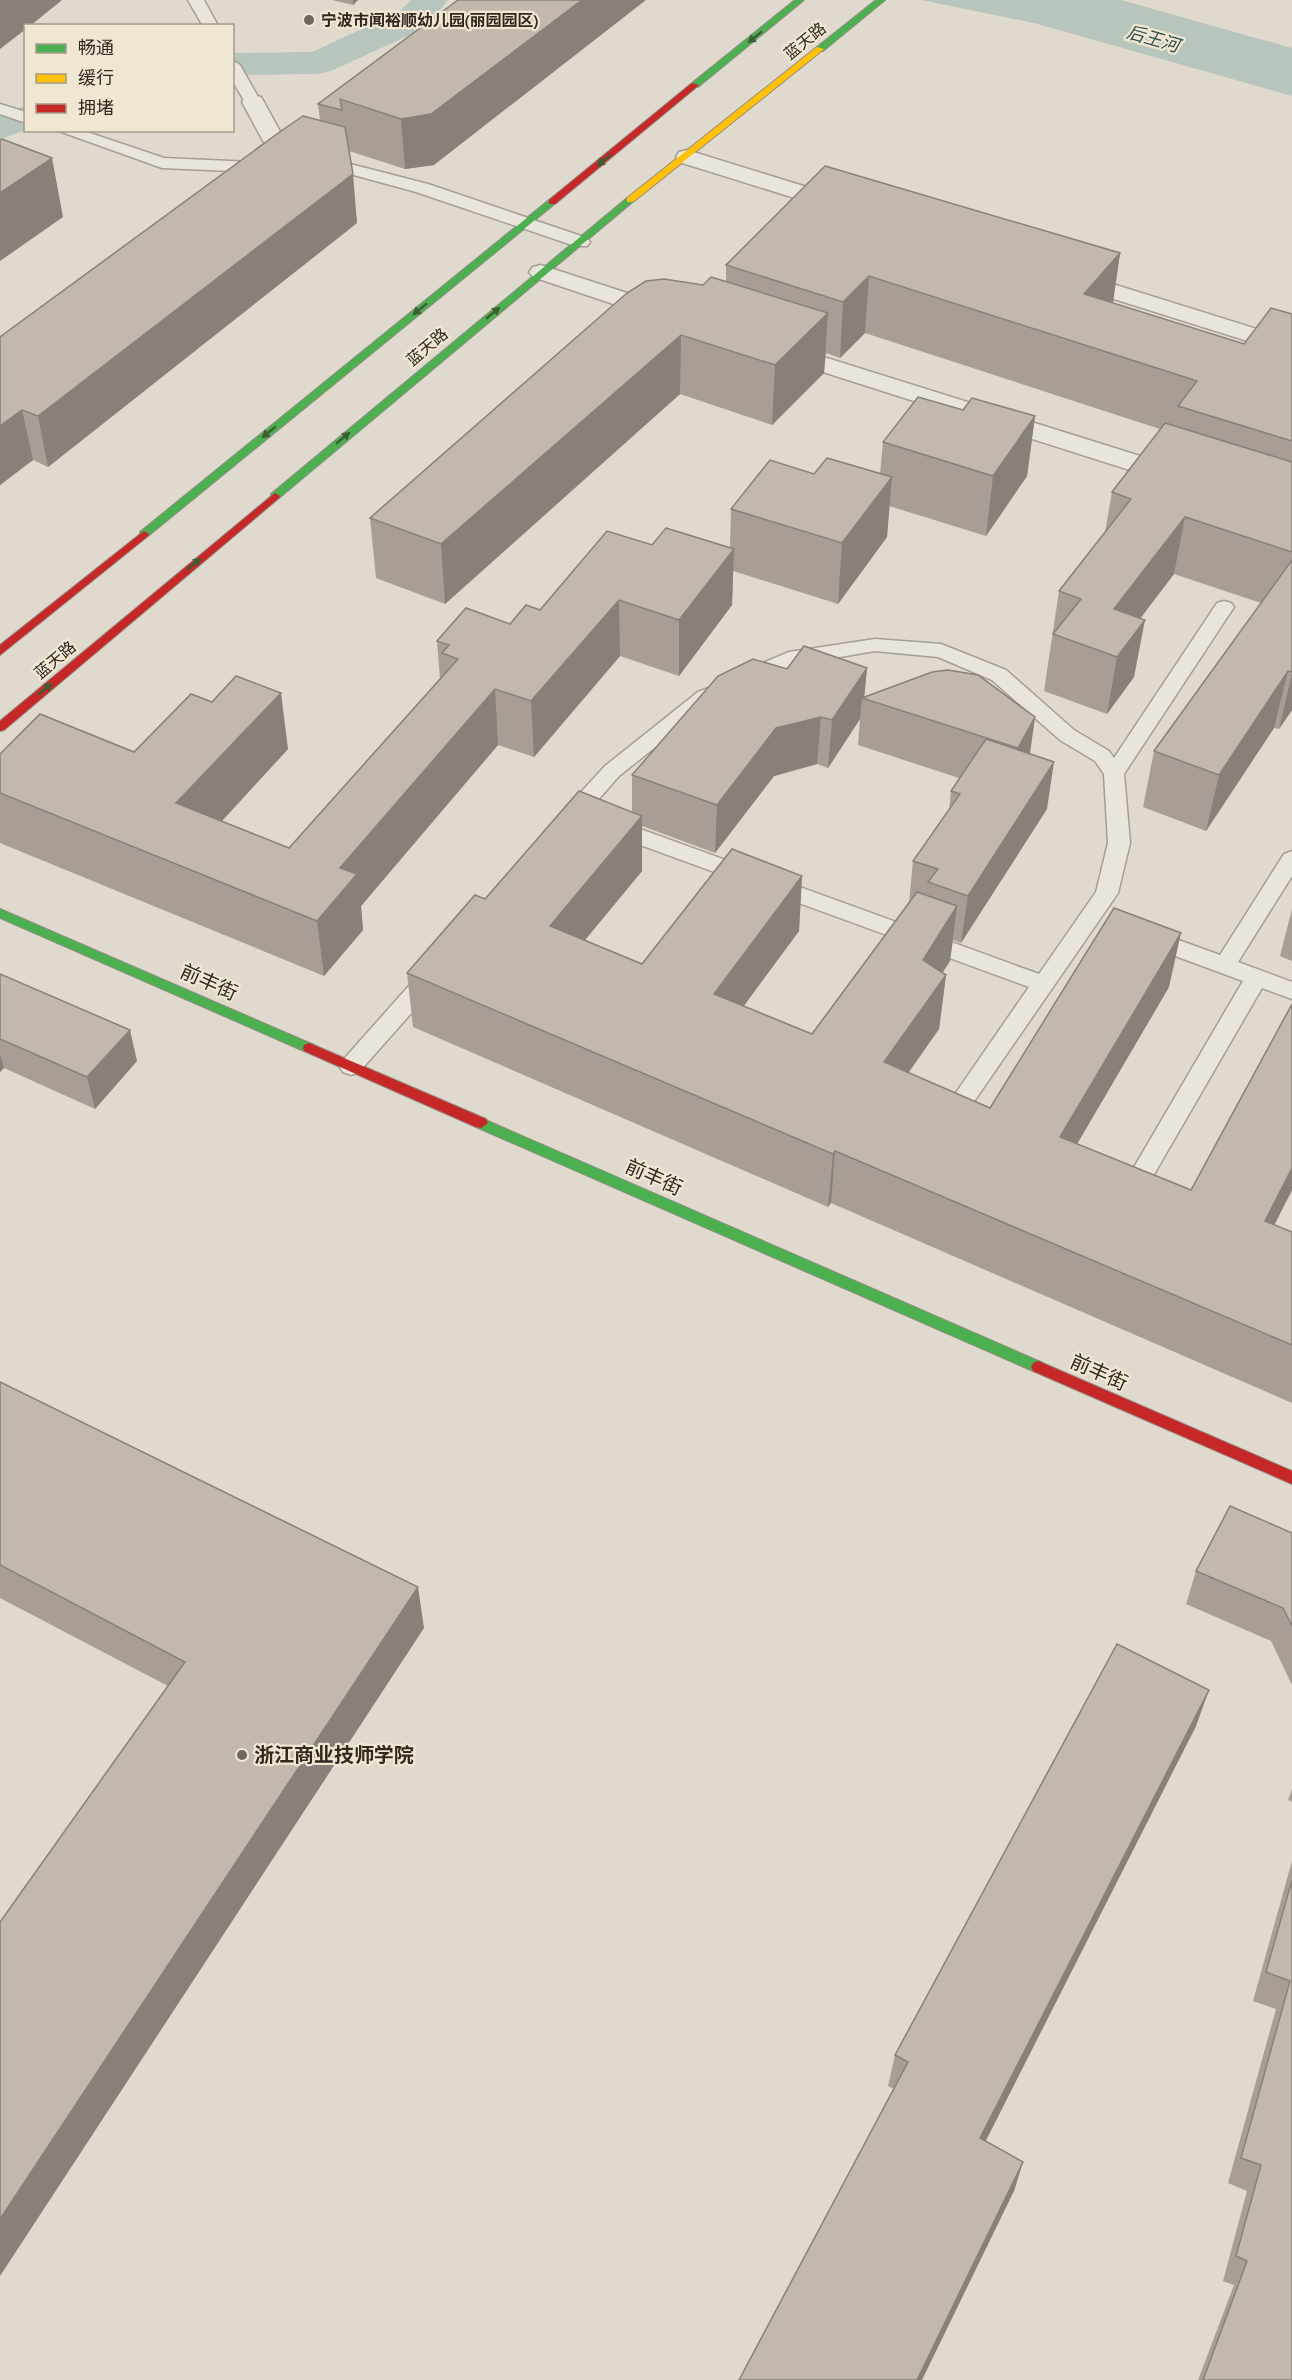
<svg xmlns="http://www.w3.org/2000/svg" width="1292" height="2380" font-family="'Zilla Slab','Noto Sans SC',serif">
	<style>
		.water { fill: #b7c5bc }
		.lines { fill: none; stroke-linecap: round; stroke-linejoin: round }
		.canal { fill: #b7c5bc; fill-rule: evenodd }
		.lane-casing { stroke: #a59e95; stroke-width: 3 }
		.street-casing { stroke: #a59e95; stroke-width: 3 }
		.fast-casing { stroke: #958e86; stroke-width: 2 }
		.slow-casing { stroke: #958e86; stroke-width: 2 }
		.jam-casing { stroke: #958e86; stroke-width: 2 }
		.lane { fill: #e9e5dd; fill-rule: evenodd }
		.street { fill: #e9e5dd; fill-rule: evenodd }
		.fast { fill: #4caf50; fill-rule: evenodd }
		.slow { fill: #ffc107; fill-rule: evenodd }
		.jam { fill: #c62828; fill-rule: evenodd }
		.wall { fill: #a89e96; fill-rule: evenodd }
		.shaded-wall { fill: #88817a }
		.building { fill: #c3b8ae; stroke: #88817a; stroke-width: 1.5 }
		.oneway { fill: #3c5e33 }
		.poi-dot { fill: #6f665c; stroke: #f0e7d3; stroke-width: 2 }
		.labels { text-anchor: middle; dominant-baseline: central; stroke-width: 4.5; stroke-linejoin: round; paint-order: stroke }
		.far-poi-label { font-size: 16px; font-weight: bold; fill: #32281f; stroke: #f0e7d3; text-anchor: start }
		.far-street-label { font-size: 16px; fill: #32281f; stroke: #f0e7d3 }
		.far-water-label { font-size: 18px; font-style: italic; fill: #30504d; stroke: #f0e7d3 }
		.street-label { font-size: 20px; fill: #32281f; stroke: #f0e7d3 }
		.poi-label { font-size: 20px; font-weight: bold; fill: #32281f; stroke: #f0e7d3; text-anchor: start }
	</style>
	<rect width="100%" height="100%" fill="#e0d9cd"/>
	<!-- water -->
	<path class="water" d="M921,0H1121L1292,48V96L1034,23Z"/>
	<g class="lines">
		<!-- canal -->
		<g class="canal">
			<path d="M411,0H448L425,28L331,71L318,74L232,75V53L312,52L399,12Z"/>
			<path d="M26,106V130L0,139V114Z"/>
		</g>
		<defs>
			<g id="lane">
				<path d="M188,0H204L218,26H203Z"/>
				<path d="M232,60L240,65L261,102L259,105H247L245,102L232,80Z"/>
				<path d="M0,104L26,112V123L0,114Z"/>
				<path d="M56,130H81L164,158L252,162L263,157L271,162L255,172L162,168Z"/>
				<path d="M323,157L428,184L587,238L590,242L587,246H575L416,192L317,165L315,162L317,159Z"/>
				<path d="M1224,601L1231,603L1234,607L1124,774L1130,843L1118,893L964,1116L956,1119L948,1116L944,1110L1029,987L605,832L602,827L605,822L613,820L621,822L1039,974L1096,892L1108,843L1104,774L1095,761L1060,740L992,680L938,657L875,651L793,665L746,685L739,683L736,678L739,673L789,652L875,639L941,644L1006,670L1074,730L1109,751L1114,758L1217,603Z"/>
				<path d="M714,686L721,688L724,693L712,702L619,776L577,824L569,826L561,824L558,819L561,814L605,766L698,692Z"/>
				<path d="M1292,851V876L1238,962L1292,982V999L1262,988L1149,1183L1141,1185L1133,1183L1129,1176L1133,1169L1243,981L1140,943L1137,937L1140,931L1148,929L1220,955L1284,854Z"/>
				<path d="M431,968L439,970L442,976L439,982L359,1072L351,1075L343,1072L339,1066L343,1060L423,970Z"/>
			</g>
			<g id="street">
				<path d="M253,95L261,97L264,102L290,150L287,155H271L268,150L242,102L245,97Z"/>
				<path d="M687,150L849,200L853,205L849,210H833L679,162L676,157L679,152Z"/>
				<path d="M541,265L673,308L676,313L673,318L664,320L655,318L533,277L529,272L533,267Z"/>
				<path d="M1071,271L1292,340V355L1063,283L1059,278L1063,273Z"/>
				<path d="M782,344L1185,470L1189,476L1185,482L1176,484L1167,482L773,356L770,351L773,346Z"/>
			</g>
			<g id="fast">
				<path d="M795,0H804L698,87H692V83Z"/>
				<path d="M876,0H885L823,51H817V47Z"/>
				<path d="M627,198L635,200L279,498H271V494Z"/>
				<path d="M549,200L557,202L148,536H140V532Z"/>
				<path d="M0,909L314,1045L315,1048L314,1051H304L0,918Z"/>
				<path d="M481,1118L1043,1363L1045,1367L1043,1371L1038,1373L1033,1371L476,1127L474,1123Z"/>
			</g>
			<path id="slow" d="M817,47L824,49L633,202H627V198Z"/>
			<g id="jam">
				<path d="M692,83L699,85L555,204H549V200Z"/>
				<path d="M275,493L280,496L279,498L4,730L0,731V721Z"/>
				<path d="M144,531L149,534L148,536L0,655V645Z"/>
				<path d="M309,1043L486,1119L488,1123L481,1128L476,1127L304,1051L303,1048L304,1045Z"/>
				<path d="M1038,1361L1292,1471V1484L1033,1371L1031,1367L1033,1363Z"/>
			</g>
		</defs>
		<!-- lane casing -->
		<use href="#lane" class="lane-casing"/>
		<!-- street casing -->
		<use href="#street" class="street-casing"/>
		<!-- fast casing -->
		<use href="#fast" class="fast-casing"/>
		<!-- slow casing -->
		<use href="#slow" class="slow-casing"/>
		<!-- jam casing -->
		<use href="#jam" class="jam-casing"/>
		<!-- lane -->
		<use href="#lane" class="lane"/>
		<!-- street -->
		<use href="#street" class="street"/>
		<!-- fast -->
		<use href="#fast" class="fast"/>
		<!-- slow -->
		<use href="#slow" class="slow"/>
		<!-- jam -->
		<use href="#jam" class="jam"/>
	</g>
	<!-- wall -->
	<g class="wall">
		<path d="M332,0H358L353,5Z"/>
		<path d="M458,0L434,165L405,169L349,151L357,223L48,467L33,460L0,485V337L320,121L318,104Z"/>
		<path d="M1120,253L1113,303L1244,344L1292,314V710L1279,729L1274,728L1206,831L1143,807L1154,751L1261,603L1174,574L1140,619L1134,677L1107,714L1044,691L1059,591L1105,532L1112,492L1160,429L865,333L840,358L826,353L824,373L772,425L680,394L445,604L376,578L370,518L703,285L726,281V265Z"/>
		<path d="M963,410L1035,416L1027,476L986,536L889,506L887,537L838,604L733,571L732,605L679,676L620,656L534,757L498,745L361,906L363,930L324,976L0,843V754L134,752L212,702L288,749L222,821L289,848L440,679L437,641L510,624L540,610L652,545L730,548L731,509L814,474H880L883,442Z"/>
		<path d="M867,668L864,697L1035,717L1030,754L1047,809L961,943L953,940L950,961L942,973L946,975L939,1029L908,1073L990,1108L1169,987L1077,1144L1191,1190L1292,1004V1190L1274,1225L1292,1232V1403L831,1203L828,1207L413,1027L407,973L485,899L632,812V775L787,669ZM860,719L858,745L959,778L951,791L949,811L913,861L909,903L812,1034L743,1006L799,931L802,876L642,964L585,940L642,871V826L715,853L774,776L817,764L828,768Z"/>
		<path d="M1292,909V961L1280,956Z"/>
		<path d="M0,974L137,1061L95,1109L4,1068L0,1072Z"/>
		<path d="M0,1382L424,1628L168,1686L0,1598Z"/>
		<path d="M1292,1533V1685L1271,1641L1186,1604L1196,1571Z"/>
		<path d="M1196,1726L985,2141L1023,2162L1014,2191L894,2089L888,2086L895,2055Z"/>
		<path d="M1292,1789V1802L1288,1800Z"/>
		<path d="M1292,1861V2380H1198L1234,2285L1223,2281L1247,2191L1228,2183L1276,2009L1253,2001Z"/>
	</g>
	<!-- shaded-wall -->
	<g class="shaded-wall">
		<path d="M0,0H62L30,26H26V29L0,49Z"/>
		<path d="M353,0H358L353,5Z"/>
		<path d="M582,0H646L434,165L405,169L401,119Z"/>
		<path d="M52,158L63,217L0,261V193Z"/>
		<path d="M353,174L357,223L48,467L38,416Z"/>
		<path d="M1120,253L1112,309L1084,294Z"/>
		<path d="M869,276L865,333L840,358L843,302Z"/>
		<path d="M828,313L824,373L772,425L775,365Z"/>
		<path d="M681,335L680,394L445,604L441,544Z"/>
		<path d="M22,410L33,460L0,485V426Z"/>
		<path d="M1035,416L1027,476L986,536L993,476Z"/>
		<path d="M892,477L887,537L838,604L842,543Z"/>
		<path d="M1185,517L1174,574L1112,655L1114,609Z"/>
		<path d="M734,549L732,605L679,676V620Z"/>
		<path d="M619,600L620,656L534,757L531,701Z"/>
		<path d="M1145,620L1134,677L1107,714L1117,657Z"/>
		<path d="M867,668L864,699L862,698L860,719L828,768L832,720Z"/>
		<path d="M1288,671L1274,728L1206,831L1219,775Z"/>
		<path d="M1292,674V710L1279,729Z"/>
		<path d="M495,689L498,745L361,906L363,930L324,976L317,921L340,868Z"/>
		<path d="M281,693L288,749L187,859L176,803Z"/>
		<path d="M821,717L817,764L774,776L715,853L717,805L776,728Z"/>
		<path d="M1035,717L1028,765L1012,795L1018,748Z"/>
		<path d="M1054,762L1047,809L961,943L968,896Z"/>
		<path d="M642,816V871L552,980L550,926Z"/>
		<path d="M802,876L799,931L713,1048L714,994Z"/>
		<path d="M957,906L950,961L916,1014L923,960Z"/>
		<path d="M1181,933L1169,987L1050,1190L1060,1137Z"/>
		<path d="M946,975L939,1029L878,1116L884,1062Z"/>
		<path d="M130,1030L137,1061L95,1109L87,1077Z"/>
		<path d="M0,1054L4,1068L0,1072Z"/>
		<path d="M835,1151L831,1203L828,1207L833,1154Z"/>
		<path d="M1292,1168V1190L1250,1273L1265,1221Z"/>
		<path d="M418,1587L424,1628L0,2276V2219Z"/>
		<path d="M1209,1690L1196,1726L972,2168L980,2138Z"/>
		<path d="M1023,2162L1014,2191L922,2380H917Z"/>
	</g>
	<!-- building -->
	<g class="building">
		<path d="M458,0H582L431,114L401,119L340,99L342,110L318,104Z"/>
		<path d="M303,116L345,127L353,174L38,416L22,410L0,426V337L281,131Z"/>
		<path d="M2,139L52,158L0,193V140Z"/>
		<path d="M825,166L1120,253L1084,294L1244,344L1271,308L1292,314V441L1178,406L1197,381L869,276L843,302L726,265Z"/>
		<path d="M711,277L828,313L775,365L681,335L441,544L370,518L627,293L646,281L664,279L703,285Z"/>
		<path d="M918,397L963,410L972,398L1035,416L993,476L883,442Z"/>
		<path d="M1165,423L1292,462V552L1185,517L1114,609L1145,620L1117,657L1053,634L1081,599L1059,591L1131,499L1112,492Z"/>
		<path d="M827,458L892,477L842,543L731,509L770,460L814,474Z"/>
		<path d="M666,528L734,549L679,620L619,600L531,701L495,689L340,868L357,874L317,921L0,793V754L40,714L134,752L191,694L212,702L236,676L281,693L176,803L289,848L458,659L442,653L449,645L437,641L466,608L510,624L526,605L540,610L607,531L652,545Z"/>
		<path d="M1292,560V672L1288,671L1219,775L1154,751Z"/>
		<path d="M804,646L867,668L832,720L821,717L776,728L717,805L632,775L718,676L753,659L787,669Z"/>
		<path d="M948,670L978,675L1035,717L1018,748L862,698L932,672Z"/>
		<path d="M986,739L1054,762L968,896L928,882L938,869L913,861L960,794L951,791Z"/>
		<path d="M579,791L642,816L550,926L642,964L732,849L802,876L714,994L812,1034L917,892L957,906L923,960L946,975L884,1062L990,1108L1114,908L1181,933L1060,1137L1191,1190L1292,1004V1168L1265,1221L1292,1232V1345L835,1151L833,1154L407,973L475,895L485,899Z"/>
		<path d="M0,974L130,1030L87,1077L0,1039Z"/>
		<path d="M0,1382L418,1587L0,2219V1922L185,1662L0,1565Z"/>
		<path d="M1230,1506L1292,1533V1626L1283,1608L1196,1571Z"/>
		<path d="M1117,1644L1209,1690L980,2138L1023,2162L917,2380H739L908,2062L895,2055Z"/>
		<path d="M1292,1880V2380H1203L1247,2261L1236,2256L1261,2165L1241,2158L1290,1981L1266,1972Z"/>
	</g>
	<!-- one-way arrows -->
	<defs><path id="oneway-solid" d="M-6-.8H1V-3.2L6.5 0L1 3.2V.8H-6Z" transform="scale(1.5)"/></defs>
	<g class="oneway">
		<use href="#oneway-solid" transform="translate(755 37) rotate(141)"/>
		<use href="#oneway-solid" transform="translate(604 160) rotate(141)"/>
		<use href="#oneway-solid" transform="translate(420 309) rotate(141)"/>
		<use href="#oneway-solid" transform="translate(493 313) rotate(-40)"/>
		<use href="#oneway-solid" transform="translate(269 432) rotate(141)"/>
		<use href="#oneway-solid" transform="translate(343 438) rotate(-40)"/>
		<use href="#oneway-solid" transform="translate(194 564) rotate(-40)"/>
		<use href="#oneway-solid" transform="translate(45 689) rotate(-40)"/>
	</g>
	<!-- markers -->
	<g class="poi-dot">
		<circle cx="309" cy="20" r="6"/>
		<circle cx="242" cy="1755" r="6"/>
	</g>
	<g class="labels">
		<!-- far-poi labels -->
		<g class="far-poi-label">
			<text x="321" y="20">宁波市闻裕顺幼儿园(丽园园区)</text>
		</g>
		<!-- far-street labels -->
		<g class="far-street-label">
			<text transform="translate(805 41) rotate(-39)">蓝天路</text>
			<text transform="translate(427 347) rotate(-40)">蓝天路</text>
			<text transform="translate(55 660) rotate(-40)">蓝天路</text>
		</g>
		<!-- far-water labels -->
		<g class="far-water-label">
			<text transform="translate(1153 39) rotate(16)">后王河</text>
		</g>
		<!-- street labels -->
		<g class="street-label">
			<text transform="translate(209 982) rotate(24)">前丰街</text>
			<text transform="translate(654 1177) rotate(24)">前丰街</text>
			<text transform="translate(1099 1372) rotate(24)">前丰街</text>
		</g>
		<!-- poi labels -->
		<g class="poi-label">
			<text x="254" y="1755">浙江商业技师学院</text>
		</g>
	</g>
	<!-- legend -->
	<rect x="24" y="24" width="210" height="108" fill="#f0e7d3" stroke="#a49b8b" stroke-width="1.5"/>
	<rect x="36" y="44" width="30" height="9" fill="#4caf50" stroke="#a49b8b" stroke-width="1.5"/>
	<text x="78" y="54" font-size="18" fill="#32281f">畅通</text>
	<rect x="36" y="74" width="30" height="9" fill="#ffc107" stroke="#a49b8b" stroke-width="1.5"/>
	<text x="78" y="84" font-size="18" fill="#32281f">缓行</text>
	<rect x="36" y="104" width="30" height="9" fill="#c62828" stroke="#a49b8b" stroke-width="1.5"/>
	<text x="78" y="114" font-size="18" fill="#32281f">拥堵</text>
</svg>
